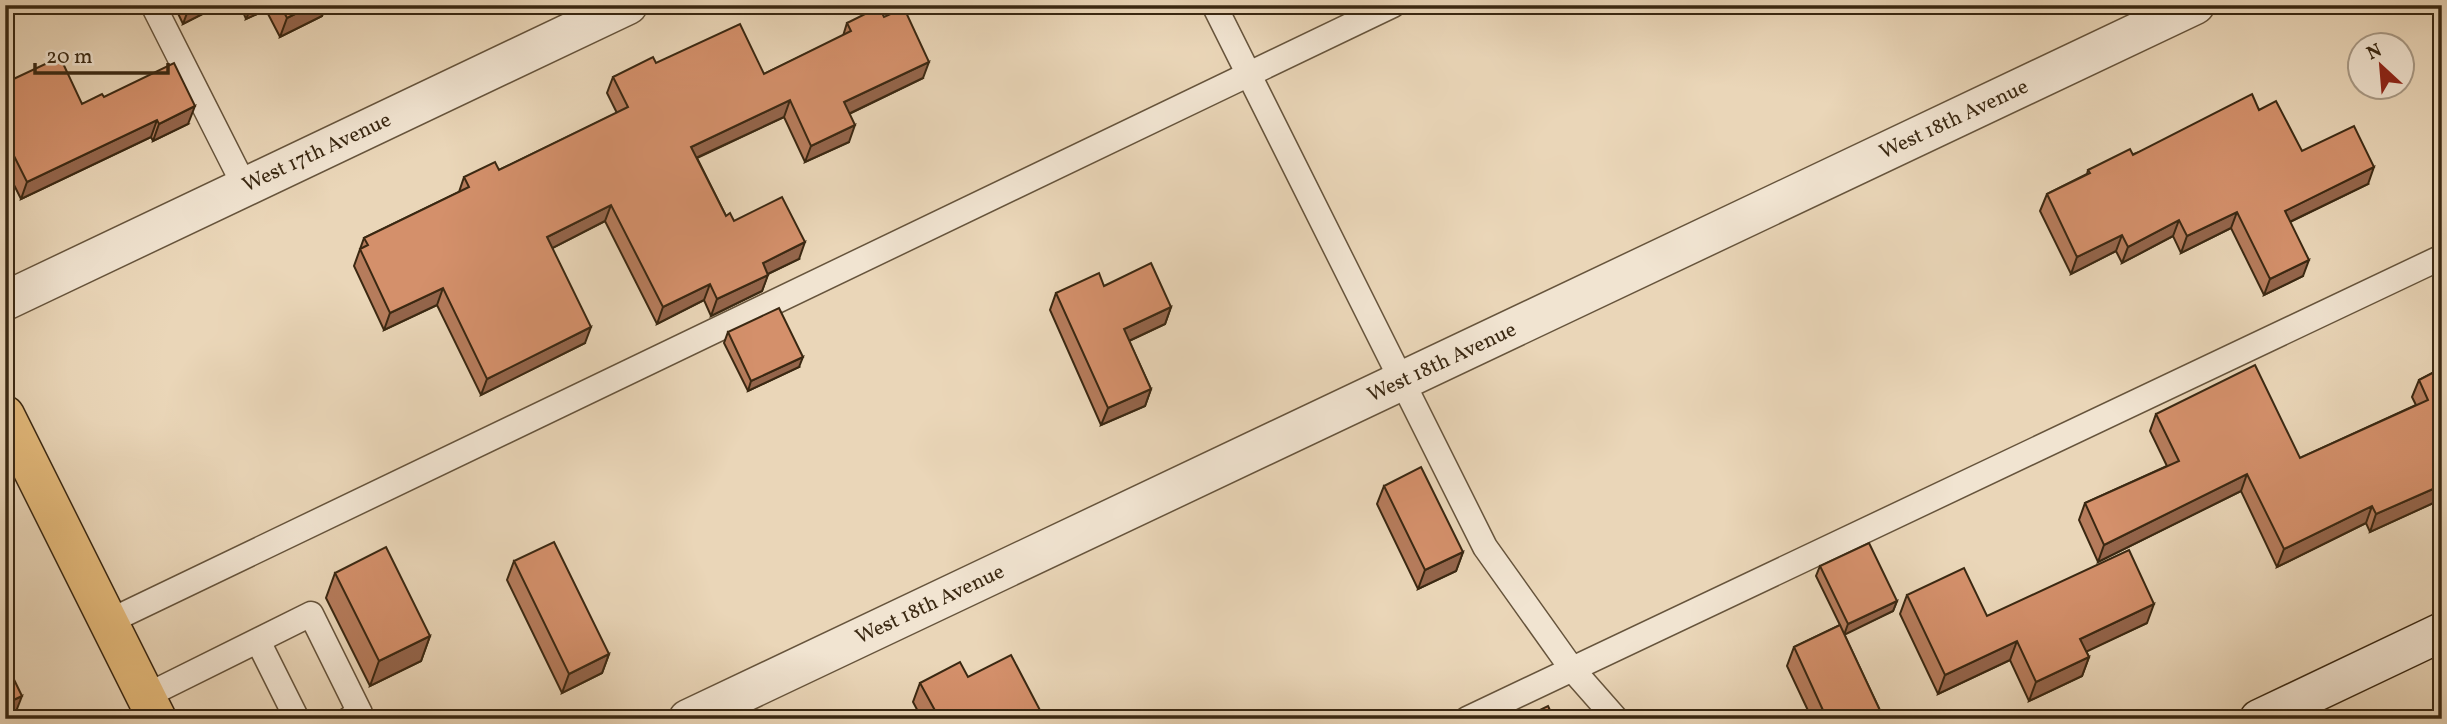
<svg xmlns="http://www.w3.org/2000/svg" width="2447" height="724" font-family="Vollkorn,serif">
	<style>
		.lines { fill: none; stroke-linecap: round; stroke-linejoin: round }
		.lane-casing { stroke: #66543c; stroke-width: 27 }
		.street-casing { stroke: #66543c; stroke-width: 41 }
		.secondary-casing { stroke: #3a2812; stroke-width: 41 }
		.primary-casing { stroke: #3a2812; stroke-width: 41 }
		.lane { stroke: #f1e4d1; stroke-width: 24 }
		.street { stroke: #f1e4d1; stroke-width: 38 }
		.secondary { stroke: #f1e4d1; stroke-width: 38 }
		.primary { stroke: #e5bb7c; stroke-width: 38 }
		.wall { fill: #b67c5c; stroke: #3a2812; stroke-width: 2 }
		.shaded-wall { fill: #94654b; stroke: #3a2812; stroke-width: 2 }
		.building { fill: #d4906b; stroke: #3a2812; stroke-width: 2 }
		.labels { text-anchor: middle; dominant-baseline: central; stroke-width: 5; stroke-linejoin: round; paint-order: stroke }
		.street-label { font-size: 21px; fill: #3a2812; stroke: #f1e4d1 }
	</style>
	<rect width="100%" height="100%" fill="#ead6b8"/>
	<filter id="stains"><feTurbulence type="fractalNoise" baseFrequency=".00286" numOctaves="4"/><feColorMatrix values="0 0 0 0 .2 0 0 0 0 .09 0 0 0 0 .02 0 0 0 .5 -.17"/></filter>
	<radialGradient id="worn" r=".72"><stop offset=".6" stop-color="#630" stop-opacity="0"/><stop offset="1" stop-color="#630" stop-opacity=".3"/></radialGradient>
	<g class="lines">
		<defs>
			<g id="lane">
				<path d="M153,5L245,187"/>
				<path d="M1214,5L1485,547L1572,669L1616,719"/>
				<path d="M108,622L1393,5"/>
				<path d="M258,641L297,719"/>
				<path d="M146,696L311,614L360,713L349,719"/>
				<path d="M1467,719L2442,257"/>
			</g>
			<g id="street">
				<path d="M5,301L628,5"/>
				<path d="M688,719L2195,5"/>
			</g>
			<path id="secondary" d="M2259,719L2442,632"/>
			<path id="primary" d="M5,415L157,719"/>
		</defs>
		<!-- lane casing -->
		<use href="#lane" class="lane-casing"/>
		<!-- street casing -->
		<use href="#street" class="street-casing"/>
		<!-- secondary casing -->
		<use href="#secondary" class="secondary-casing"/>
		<!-- primary casing -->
		<use href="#primary" class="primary-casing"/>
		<!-- lane -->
		<use href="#lane" class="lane"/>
		<!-- street -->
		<use href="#street" class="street"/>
		<!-- secondary -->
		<use href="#secondary" class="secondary"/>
		<!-- primary -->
		<use href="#primary" class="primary"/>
	</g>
	<!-- wall -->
	<g class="wall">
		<path d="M174,5H220L183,24Z"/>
		<path d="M240,5H340L323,13L322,16L280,37L266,10L246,19Z"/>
		<path d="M884,17L923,78L849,114V142L805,162L784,117L697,158L726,216L799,259L768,274L762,291L711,316L704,300L657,324L605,221L552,248L585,343L481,395L437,305L384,330L354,266L364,238L459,192L464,177L499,170L617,113L607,93L613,77L656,63L764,74L843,36L847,23Z"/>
		<path d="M5,83L82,104L104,97L188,124L153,141L151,137L21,199L5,167Z"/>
		<path d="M2259,110L2302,151L2368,184L2290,222L2303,276L2264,295L2231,228L2181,253L2173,236L2122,263L2116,251L2071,274L2040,211L2047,194L2087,174L2088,170Z"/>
		<path d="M1104,286L1171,307L1165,324L1129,341L1151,389L1145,406L1101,425L1050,310L1056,293Z"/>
		<path d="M728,332L799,367L748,391L724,343Z"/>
		<path d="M2442,368V499L2370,532L2366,523L2277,567L2241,491L2098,562L2079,520L2085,503L2167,466L2150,431L2156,414L2300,458L2416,405L2412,397L2419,380Z"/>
		<path d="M1384,486L1463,552L1456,571L1418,589L1377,504Z"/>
		<path d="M514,561L609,654L602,673L562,693L507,580Z"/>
		<path d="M1820,566L1897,601L1893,611L1844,634L1884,719H1812L1787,666L1794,647L1840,625L1816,576Z"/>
		<path d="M335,573L430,636L421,661L370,686L326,598Z"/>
		<path d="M1907,595L1987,616L2147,623L2086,651L2089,657L2082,676L2029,701L2010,660L1938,694L1900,614Z"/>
		<path d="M968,677L1040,719H922L913,702L920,683Z"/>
	</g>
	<!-- shaded-wall -->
	<g class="shaded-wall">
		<path d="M190,5H220L183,24Z"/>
		<path d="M252,5H268L266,10L246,19Z"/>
		<path d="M313,5H340L323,13L322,16L280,37L287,18Z"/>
		<path d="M929,62L923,78L838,119L844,102Z"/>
		<path d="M790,100L784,117L685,163L691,147Z"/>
		<path d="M195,106L188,124L153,141L159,124Z"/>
		<path d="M157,120L151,137L21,199L27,182Z"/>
		<path d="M855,125L849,142L805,162L811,146Z"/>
		<path d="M2374,167L2368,184L2279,227L2285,211Z"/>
		<path d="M611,205L605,221L541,254L547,237Z"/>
		<path d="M2237,212L2231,228L2181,253L2187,236Z"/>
		<path d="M2179,220L2173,236L2122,263L2128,247Z"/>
		<path d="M2122,235L2116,251L2071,274L2077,257Z"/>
		<path d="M805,242L799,259L757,279L763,263Z"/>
		<path d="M2309,260L2303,276L2264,295L2270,279Z"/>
		<path d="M768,275L762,291L711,316L717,299Z"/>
		<path d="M710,284L704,300L657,324L663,307Z"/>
		<path d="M443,288L437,305L384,330L390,313Z"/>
		<path d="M1171,307L1165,324L1118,346L1124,329Z"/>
		<path d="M591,327L585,343L481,395L487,379Z"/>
		<path d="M803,357L799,367L748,391L751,381Z"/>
		<path d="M1151,389L1145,406L1101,425L1108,408Z"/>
		<path d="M2247,474L2241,491L2098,562L2104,545Z"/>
		<path d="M2442,485V499L2370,532L2376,514Z"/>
		<path d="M2372,506L2366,523L2277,567L2284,549Z"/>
		<path d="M1463,552L1456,571L1418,589L1425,570Z"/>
		<path d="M1897,601L1893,611L1844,635L1848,624Z"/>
		<path d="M2154,604L2147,623L2073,658L2080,639Z"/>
		<path d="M430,636L421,661L370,686L379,661Z"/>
		<path d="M2017,641L2010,660L1938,694L1945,675Z"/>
		<path d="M609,654L602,673L562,693L569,674Z"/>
		<path d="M2089,657L2082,676L2029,701L2036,682Z"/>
		<path d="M22,696L15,714L5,719V704Z"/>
	</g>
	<!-- building -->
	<g class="building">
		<path d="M280,5H313L287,18Z"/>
		<path d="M879,7L884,17L904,8L929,62L844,102L855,125L811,146L790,100L691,147L726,216L730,213L734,221L782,197L805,242L763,263L768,275L717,299L710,284L663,307L611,205L547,237L591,327L487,379L443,288L390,313L360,249L368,245L364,238L469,187L464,177L495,162L499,170L628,107L613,77L653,57L656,63L740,24L764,74L851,31L847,23Z"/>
		<path d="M60,57L82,104L102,94L104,97L174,63L195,106L159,124L157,120L27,182L6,140L12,137L5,121V83Z"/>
		<path d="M2252,94L2259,110L2276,101L2302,151L2354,126L2374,167L2285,211L2309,260L2270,279L2237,212L2187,236L2179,220L2128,247L2122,235L2077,257L2047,194L2090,173L2088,170L2130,149L2133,155Z"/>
		<path d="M1151,263L1171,307L1124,329L1151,389L1108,408L1056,293L1099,273L1104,286Z"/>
		<path d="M779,308L803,357L751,381L728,332Z"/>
		<path d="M2255,365L2300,458L2428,400L2419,380L2442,368V485L2376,514L2372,506L2284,549L2247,474L2104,545L2085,503L2179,461L2156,414Z"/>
		<path d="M1421,467L1463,552L1425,570L1384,486Z"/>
		<path d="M554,542L609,654L569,674L514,561Z"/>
		<path d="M1869,543L1897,601L1848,624L1820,566Z"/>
		<path d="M386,547L430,636L379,661L335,573Z"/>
		<path d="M2129,550L2154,604L2080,639L2089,657L2036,682L2017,641L1945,675L1907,595L1964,568L1987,616Z"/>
		<path d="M1840,625L1884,719H1827L1794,647Z"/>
		<path d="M1011,655L1042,714L1032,719H933L938,716L920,683L960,662L968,677Z"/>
		<path d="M5,661L22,696L5,704Z"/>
		<path d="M1548,706L1554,719H1521Z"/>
	</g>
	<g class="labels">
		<!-- street labels -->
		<g class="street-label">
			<text transform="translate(1954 120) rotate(-25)">West 18th Avenue</text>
			<text transform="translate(317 153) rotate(-25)">West 17th Avenue</text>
			<text transform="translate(1442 363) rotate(-25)">West 18th Avenue</text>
			<text transform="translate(930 605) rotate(-25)">West 18th Avenue</text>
		</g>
	</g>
	<!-- margin -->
	<rect width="2447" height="724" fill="none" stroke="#ead6b8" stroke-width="28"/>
	<rect x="7" y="7" width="2433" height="710" fill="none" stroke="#3a2812" stroke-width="3.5"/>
	<rect x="14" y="14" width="2419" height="696" fill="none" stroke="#3a2812" stroke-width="2"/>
	<!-- north arrow -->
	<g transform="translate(2381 66) rotate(334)"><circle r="33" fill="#f1e4d1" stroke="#a89985" stroke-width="2"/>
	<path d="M0-5L12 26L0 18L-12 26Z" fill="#8f2418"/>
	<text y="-10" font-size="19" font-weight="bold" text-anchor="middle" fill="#3a2812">N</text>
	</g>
	<!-- scale -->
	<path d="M35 63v10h133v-10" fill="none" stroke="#3a2812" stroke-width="3.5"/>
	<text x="46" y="63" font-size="21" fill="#3a2812" stroke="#f1e4d1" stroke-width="5" paint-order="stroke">20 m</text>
	<rect width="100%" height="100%" filter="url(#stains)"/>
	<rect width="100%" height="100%" fill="url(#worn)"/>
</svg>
